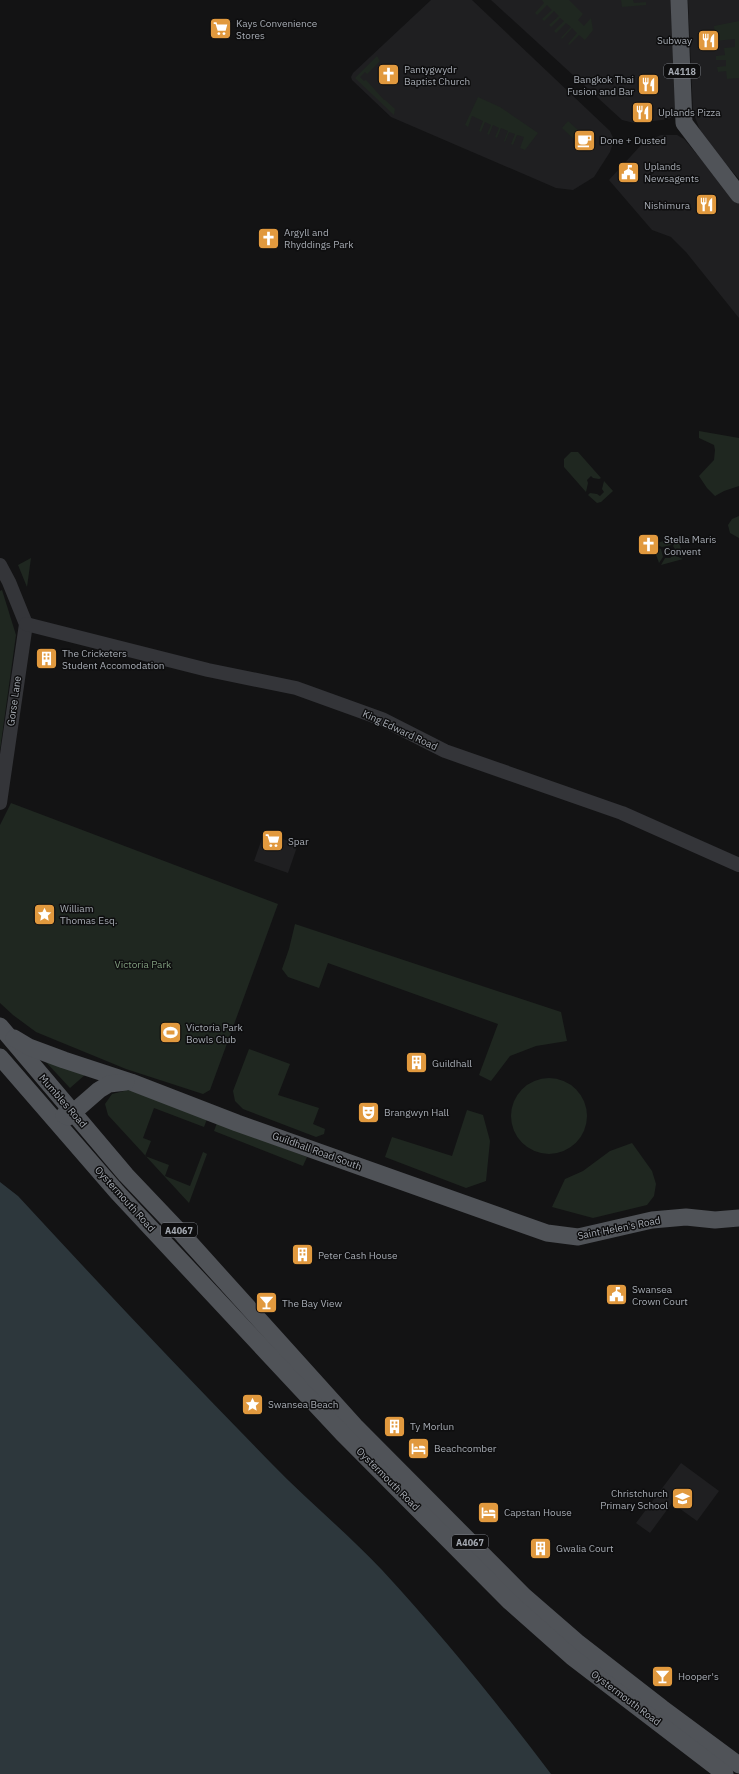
<svg xmlns="http://www.w3.org/2000/svg" width="739" height="1774" font-family="'IBM Plex Sans',sans-serif">
	<style>
		.built { fill: #1f1f21 }
		.green { fill: #1f2720 }
		.water { fill: #2d373c }
		.lines { fill: none; stroke-linecap: round; stroke-linejoin: round }
		.minor { stroke: #343539; stroke-width: 14 }
		.major { stroke: #505358; stroke-width: 17 }
		.labels { text-anchor: middle; dominant-baseline: central; stroke-width: 3; stroke-linejoin: round; paint-order: stroke }
		.shield { fill: #0e0e0f; stroke: #787c82; stroke-width: 1 }
		.shield-label { font-size: 9px; font-weight: bold; fill: #a6abb3 }
		.poi-label { font-size: 10px; fill: #a6abb3; stroke: #0e0e0f; text-anchor: start }
		.street-label { font-size: 10px; fill: #a6abb3; stroke: #0e0e0f }
		.park-label { font-size: 10px; fill: #809d7e; stroke: #0e0e0f }
	</style>
	<rect width="100%" height="100%" fill="#131314"/>
	<!-- built -->
	<g class="built">
		<path d="M431,0H472L610,131L614,140L610,152L594,177L573,190L556,188L391,117L352,80L351,77L353,73Z"/>
		<path d="M491,0H671L677,110L671,118L662,120L634,123L622,120Z"/>
		<path d="M688,0H739V179L703,138L693,112Z"/>
		<path d="M661,135H677L684,139L739,204V318L686,252L671,237L652,230L609,180L643,143Z"/>
		<path d="M264,833L298,844L288,873L254,861Z"/>
		<path d="M681,1463L719,1491L697,1521L672,1503L650,1533L636,1523Z"/>
	</g>
	<!-- green -->
	<g class="green">
		<path d="M542,0H569L583,14L578,20L584,26L591,18L593,30L585,40L579,35L569,45L568,44L577,33L572,28L562,39L561,38L571,27L566,23L556,33L554,31L564,21L560,18L551,27L549,25L559,16L554,11L544,21L542,19L552,10L547,5L537,15L535,13L544,3Z"/>
		<path d="M621,0H633L634,3L646,2V5L622,7Z"/>
		<path d="M739,21V78L727,79L726,71L718,72L717,67L726,66V60H716V56L725,55L724,48L735,47V39L715,41L714,26Z"/>
		<path d="M377,56L380,61L367,74L365,72L360,77L364,81L366,80L384,100H385L395,109L394,115L355,78Z"/>
		<path d="M478,97L500,107L538,133L525,150L520,148L524,137L517,135L513,145L511,144L515,134L509,132L505,142L504,141L508,131L501,128L497,138L495,137L499,128L493,125L489,135L487,134L491,125L485,122L481,132L479,131L483,121L472,116L468,127L465,125Z"/>
		<path d="M568,121L578,130L574,135L582,143L580,145L562,128Z"/>
		<path d="M699,431L739,438V486L724,491L715,496L707,488L699,476L714,460L715,450L714,445L699,438Z"/>
		<path d="M571,452H578L601,478L599,479L593,478L591,476L587,480L588,483L586,492L564,467V459Z"/>
		<path d="M604,481L613,491L601,502L597,503L588,495L590,493L597,494L600,496L604,492L602,489Z"/>
		<path d="M739,516V538L730,533L728,525L732,519Z"/>
		<path d="M676,537L671,545L662,547L654,544Z"/>
		<path d="M678,538L683,557L675,553V549L673,546Z"/>
		<path d="M653,546L661,549L663,557L659,563Z"/>
		<path d="M674,555L683,559L661,565L665,558H670Z"/>
		<path d="M31,558L27,587L18,565Z"/>
		<path d="M2,590L16,635L0,750V591Z"/>
		<path d="M11,803L278,904L210,1090L203,1094L126,1069L36,1032L13,1015L0,1003V825Z"/>
		<path d="M295,924L561,1012L567,1041L536,1046L510,1056L491,1081L479,1075L498,1024L328,963L319,988L288,977L282,969L289,949Z"/>
		<path d="M249,1049L290,1064L278,1095L319,1108L313,1124L325,1129L324,1134L316,1137L243,1109L235,1101L233,1091Z"/>
		<path d="M45,1061L86,1074L70,1088Z"/>
		<circle cx="549" cy="1116" r="38"/>
		<path d="M128,1090L136,1091L207,1119L204,1127L154,1108L143,1138L151,1141L145,1156L169,1165L165,1176L190,1186L203,1152L207,1154L189,1203L108,1115L105,1104L112,1094Z"/>
		<path d="M467,1110L483,1115L490,1141L486,1181L466,1188L385,1157L392,1137L452,1156Z"/>
		<path d="M217,1123L307,1157L303,1166L214,1131Z"/>
		<path d="M632,1143L652,1171L656,1184L654,1196L647,1205L593,1218L552,1207L565,1179L583,1171L610,1151Z"/>
	</g>
	<!-- water -->
	<path class="water" d="M0,1182L18,1196C101,1286 185,1375 271,1463C307,1500 347,1533 382,1570C442,1635 498,1704 551,1774H0Z"/>
	<g class="lines">
		<!-- minor -->
		<g class="minor">
			<path d="M0,565L9,582L26,624L0,803"/>
			<path d="M26,624L208,670L296,688L382,719L445,751L622,813L739,865"/>
		</g>
		<!-- major -->
		<g class="major">
			<path d="M679,0L684,123L739,195"/>
			<path d="M0,1026L126,1175L183,1235L355,1426L524,1596L577,1642L662,1708L739,1765"/>
			<path d="M14,1038L29,1047L64,1060L131,1082L237,1123L547,1233L578,1237L652,1220L686,1217L715,1220L739,1218"/>
			<path d="M0,1057L117,1192L216,1298L342,1433L510,1602L572,1657L725,1774"/>
			<path d="M64,1115L68,1117L99,1090L109,1084L126,1082"/>
		</g>
	</g>
	<!-- icons -->
	<defs>
		<symbol id="supermarket-square" viewBox="-11 -11 22 22"><rect x="-9" y="-9" width="18" height="18" rx="4" fill="#e1993e" stroke="#0e0e0f"/><path d="M-6-5.5h2.5l.6 2H6L4.5 2H-2.5L-4.4-4H-6ZM-1.5 3.2a1.3 1.3 0 1 0 .1 0ZM3 3.2a1.3 1.3 0 1 0 .1 0Z" fill="#fff"/></symbol>
		<symbol id="restaurant-square" viewBox="-11 -11 22 22"><rect x="-9" y="-9" width="18" height="18" rx="4" fill="#e1993e" stroke="#0e0e0f"/><path d="M-5-6h1v4h1v-4h1v4h1v-4h1v5L-1.5 .5V6h-2V.5L-5-1ZM5-6V6H3V1.5H1.5Q1.5-4 5-6Z" fill="#fff"/></symbol>
		<symbol id="church-square" viewBox="-11 -11 22 22"><rect x="-9" y="-9" width="18" height="18" rx="4" fill="#e1993e" stroke="#0e0e0f"/><path d="M-1.2-6h2.4v3.5h3.3v2.4h-3.3V6h-2.4V-.1h-3.3v-2.4h3.3Z" fill="#fff"/></symbol>
		<symbol id="cafe-square" viewBox="-11 -11 22 22"><rect x="-9" y="-9" width="18" height="18" rx="4" fill="#e1993e" stroke="#0e0e0f"/><path d="M-5.5-4.5H6V0H3Q3 3.5 0 3.5H-2.5Q-5.5 3.5-5.5 0ZM3-3.2v2h1.7v-2ZM-6 4.5H4V6H-6Z" fill="#fff"/></symbol>
		<symbol id="civic-square" viewBox="-11 -11 22 22"><rect x="-9" y="-9" width="18" height="18" rx="4" fill="#e1993e" stroke="#0e0e0f"/><path d="M-.6-6.5H3V-4.5H.6V-3L4-1V1h2V6H-6V1h2V-1L-.6-3ZM-1.2 2.5V6h2.4V2.5Z" fill="#fff"/></symbol>
		<symbol id="building-square" viewBox="-11 -11 22 22"><rect x="-9" y="-9" width="18" height="18" rx="4" fill="#e1993e" stroke="#0e0e0f"/><path d="M-4-6H4V6H1V3H-1V6H-4ZM-2.5-4.3h1.7v1.8h-1.7ZM.8-4.3h1.7v1.8H.8ZM-2.5-1h1.7V.8h-1.7ZM.8-1h1.7V.8H.8Z" fill="#fff"/></symbol>
		<symbol id="sight-square" viewBox="-11 -11 22 22"><rect x="-9" y="-9" width="18" height="18" rx="4" fill="#e1993e" stroke="#0e0e0f"/><path d="M0-6L1.8-2.2L6-1.7L2.9 1.2L3.7 5.4L0 3.3L-3.7 5.4L-2.9 1.2L-6-1.7L-1.8-2.2Z" fill="#fff"/></symbol>
		<symbol id="stadium-square" viewBox="-11 -11 22 22"><rect x="-9" y="-9" width="18" height="18" rx="4" fill="#e1993e" stroke="#0e0e0f"/><path d="M0-5a6.5 5 0 1 0 0 10a6.5 5 0 1 0 0-10ZM-3.5-1.8h7v3.6h-7Z" fill="#fff"/></symbol>
		<symbol id="theatre-square" viewBox="-11 -11 22 22"><rect x="-9" y="-9" width="18" height="18" rx="4" fill="#e1993e" stroke="#0e0e0f"/><path d="M-5-5.5Q0-4 5-5.5V0Q5 5 0 6Q-5 5-5 0ZM-3.3-2.5H-1v1.5H-3.3ZM1-2.5H3.3v1.5H1ZM-2.8 1Q0 5.5 2.8 1Z" fill="#fff"/></symbol>
		<symbol id="bar-square" viewBox="-11 -11 22 22"><rect x="-9" y="-9" width="18" height="18" rx="4" fill="#e1993e" stroke="#0e0e0f"/><path d="M-6-5H6L.8 .8V4.5H3.5V6h-7V4.5H-.8V.8Z" fill="#fff"/></symbol>
		<symbol id="hotel-square" viewBox="-11 -11 22 22"><rect x="-9" y="-9" width="18" height="18" rx="4" fill="#e1993e" stroke="#0e0e0f"/><path d="M-6-4.5h1.5V1H6V5H4.5V3h-9V5H-6ZM-4 0a1.8 1.8 0 1 1 3.6 0ZM.5 0V-2.5h3Q6-2.5 6 0Z" fill="#fff"/></symbol>
		<symbol id="school-square" viewBox="-11 -11 22 22"><rect x="-9" y="-9" width="18" height="18" rx="4" fill="#e1993e" stroke="#0e0e0f"/><path d="M0-5L7-2L0 1L-7-2ZM-4 1L0 2.5L4 1V4Q0 6-4 4Z" fill="#fff"/></symbol>
	</defs>
	<g fill-rule="evenodd">
		<use href="#supermarket-square" x="208" y="16" width="25" height="25"/>
		<use href="#restaurant-square" x="696" y="28" width="25" height="25"/>
		<use href="#church-square" x="376" y="62" width="25" height="25"/>
		<use href="#restaurant-square" x="636" y="72" width="25" height="25"/>
		<use href="#restaurant-square" x="630" y="100" width="25" height="25"/>
		<use href="#cafe-square" x="572" y="128" width="25" height="25"/>
		<use href="#civic-square" x="616" y="160" width="25" height="25"/>
		<use href="#restaurant-square" x="694" y="192" width="25" height="25"/>
		<use href="#church-square" x="256" y="226" width="25" height="25"/>
		<use href="#church-square" x="636" y="532" width="25" height="25"/>
		<use href="#building-square" x="34" y="646" width="25" height="25"/>
		<use href="#supermarket-square" x="260" y="828" width="25" height="25"/>
		<use href="#sight-square" x="32" y="902" width="25" height="25"/>
		<use href="#stadium-square" x="158" y="1020" width="25" height="25"/>
		<use href="#building-square" x="404" y="1050" width="25" height="25"/>
		<use href="#theatre-square" x="356" y="1100" width="25" height="25"/>
		<use href="#building-square" x="290" y="1242" width="25" height="25"/>
		<use href="#civic-square" x="604" y="1282" width="25" height="25"/>
		<use href="#bar-square" x="254" y="1290" width="25" height="25"/>
		<use href="#sight-square" x="240" y="1392" width="25" height="25"/>
		<use href="#building-square" x="382" y="1414" width="25" height="25"/>
		<use href="#hotel-square" x="406" y="1436" width="25" height="25"/>
		<use href="#school-square" x="670" y="1486" width="25" height="25"/>
		<use href="#hotel-square" x="476" y="1500" width="25" height="25"/>
		<use href="#building-square" x="528" y="1536" width="25" height="25"/>
		<use href="#bar-square" x="650" y="1664" width="25" height="25"/>
	</g>
	<g class="labels">
		<!-- shield labels -->
		<g class="shield">
			<rect x="664" y="64" width="36" height="14" rx="3"/>
			<rect x="161" y="1223" width="36" height="14" rx="3"/>
			<rect x="452" y="1535" width="36" height="14" rx="3"/>
		</g>
		<g class="shield-label">
			<text x="682" y="71">A4118</text>
			<text x="179" y="1230">A4067</text>
			<text x="470" y="1542">A4067</text>
		</g>
		<!-- poi labels -->
		<g class="poi-label">
			<text x="236" y="23">Kays Convenience<tspan x="236" dy="12">Stores</tspan></text>
			<text x="692" y="40" text-anchor="end">Subway</text>
			<text x="404" y="69">Pantygwydr<tspan x="404" dy="12">Baptist Church</tspan></text>
			<text x="634" y="79" text-anchor="end">Bangkok Thai<tspan x="634" dy="12">Fusion and Bar</tspan></text>
			<text x="658" y="112">Uplands Pizza</text>
			<text x="600" y="140">Done + Dusted</text>
			<text x="644" y="166">Uplands<tspan x="644" dy="12">Newsagents</tspan></text>
			<text x="690" y="205" text-anchor="end">Nishimura</text>
			<text x="284" y="232">Argyll and<tspan x="284" dy="12">Rhyddings Park</tspan></text>
			<text x="664" y="539">Stella Maris<tspan x="664" dy="12">Convent</tspan></text>
			<text x="62" y="653">The Cricketers<tspan x="62" dy="12">Student Accomodation</tspan></text>
			<text x="288" y="841">Spar</text>
			<text x="60" y="908">William<tspan x="60" dy="12">Thomas Esq.</tspan></text>
			<text x="186" y="1027">Victoria Park<tspan x="186" dy="12">Bowls Club</tspan></text>
			<text x="432" y="1063">Guildhall</text>
			<text x="384" y="1112">Brangwyn Hall</text>
			<text x="318" y="1255">Peter Cash House</text>
			<text x="632" y="1289">Swansea<tspan x="632" dy="12">Crown Court</tspan></text>
			<text x="282" y="1303">The Bay View</text>
			<text x="268" y="1404">Swansea Beach</text>
			<text x="410" y="1426">Ty Morlun</text>
			<text x="434" y="1448">Beachcomber</text>
			<text x="668" y="1493" text-anchor="end">Christchurch<tspan x="668" dy="12">Primary School</tspan></text>
			<text x="504" y="1512">Capstan House</text>
			<text x="556" y="1548">Gwalia Court</text>
			<text x="678" y="1676">Hooper's</text>
		</g>
		<!-- street labels -->
		<g class="street-label">
			<text transform="translate(14 701) rotate(-82)">Gorse Lane</text>
			<text transform="translate(400 730) rotate(25)">King Edward Road</text>
			<text transform="translate(63 1101) rotate(49)">Mumbles Road</text>
			<text transform="translate(317 1151) rotate(20)">Guildhall Road South</text>
			<text transform="translate(125 1199) rotate(48)">Oystermouth Road</text>
			<text transform="translate(619 1228) rotate(-11)">Saint Helen's Road</text>
			<text transform="translate(388 1479) rotate(45)">Oystermouth Road</text>
			<text transform="translate(626 1698) rotate(37)">Oystermouth Road</text>
		</g>
		<!-- park labels -->
		<g class="park-label">
			<text x="143" y="964">Victoria Park</text>
		</g>
	</g>
</svg>
